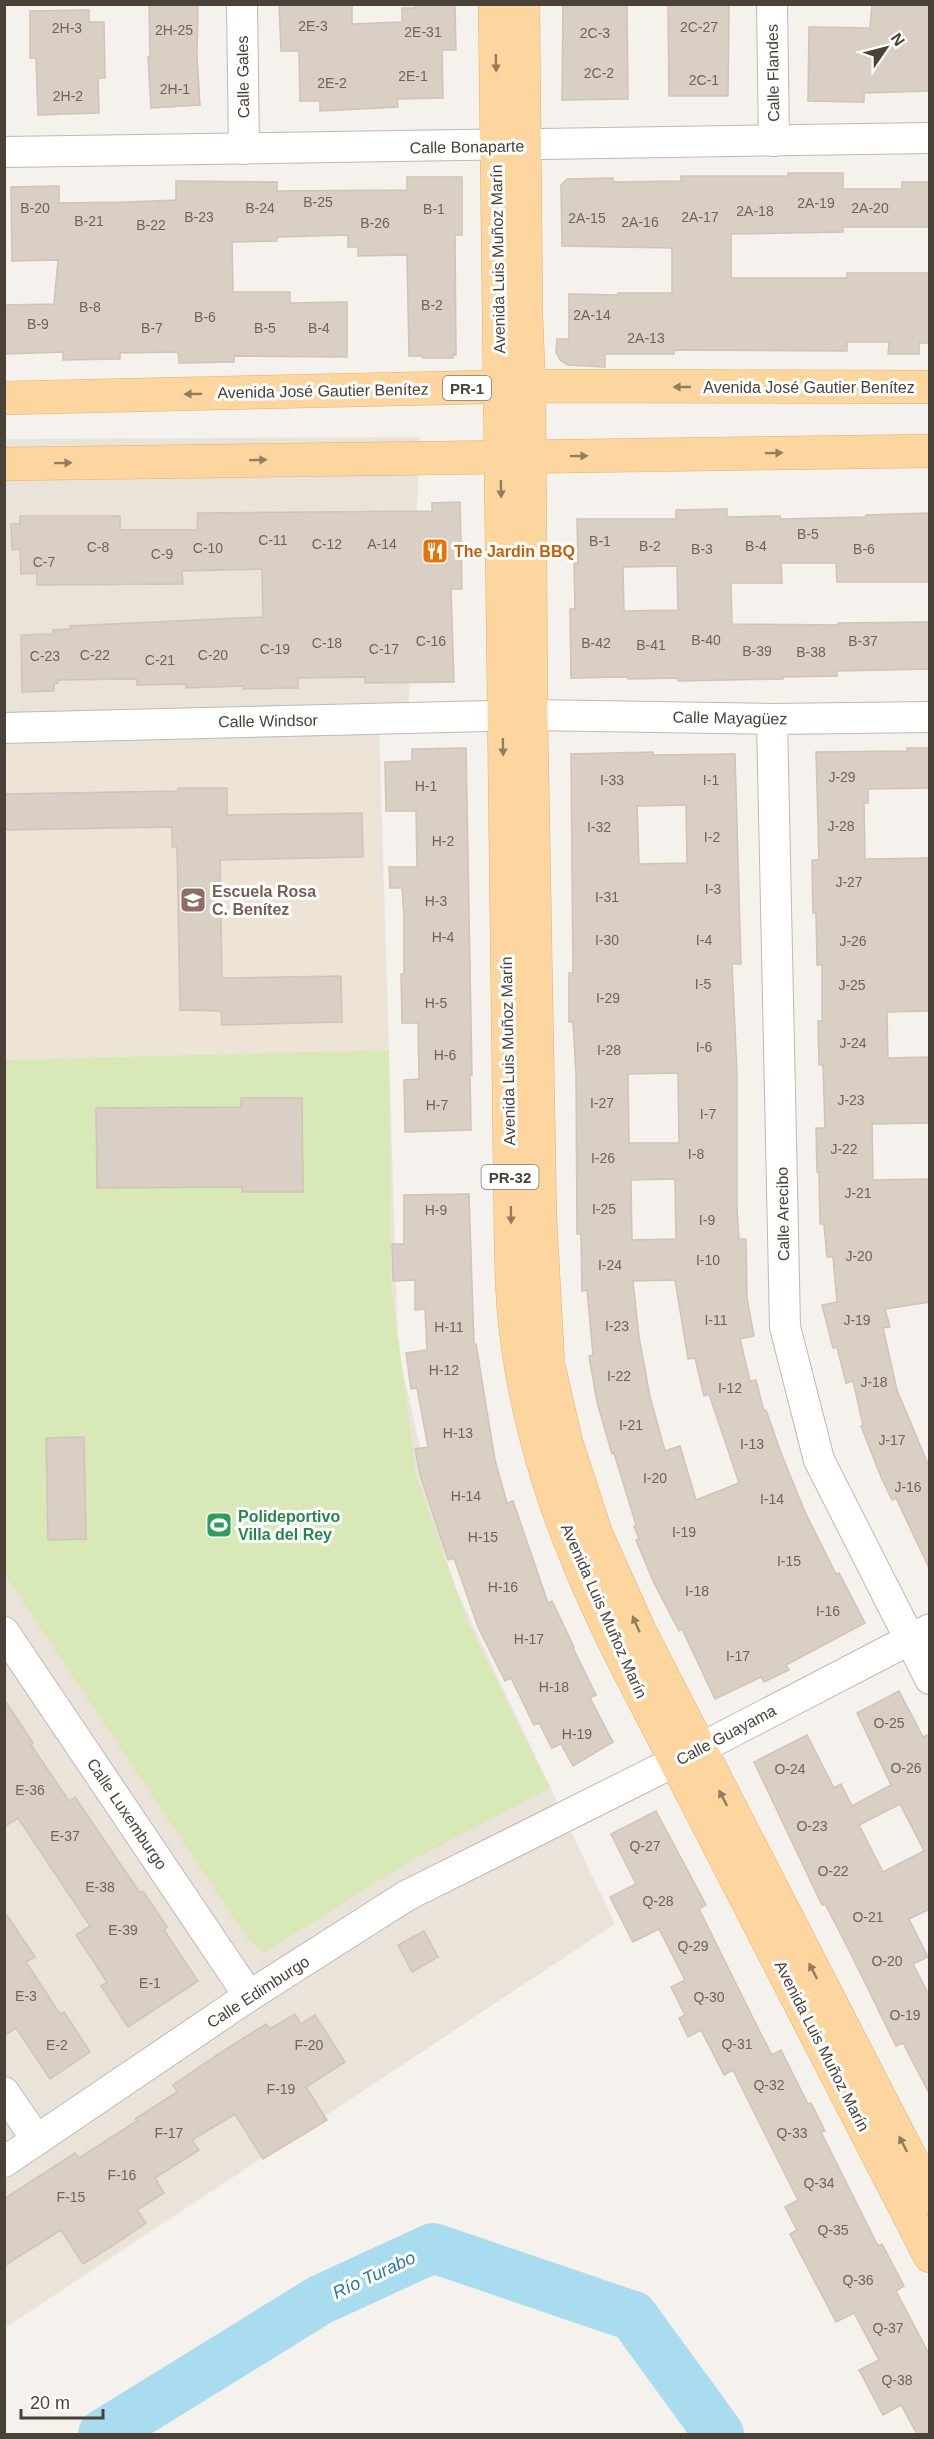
<svg xmlns="http://www.w3.org/2000/svg" width="934" height="2439" font-family="Arial,sans-serif">
	<style>
		.residential { fill: #e9e3da }
		.education { fill: #eee4d6 }
		.green { fill: #d8e8b6 }
		.lines { fill: none; stroke-linecap: round; stroke-linejoin: round }
		.river { stroke: #aadcf0; stroke-width: 50 }
		.building { fill: #dacfc4; stroke: #d2c3b4; stroke-width: 1.5; fill-rule: evenodd }
		.minor-casing { stroke: #c1b8ae; stroke-width: 32 }
		.primary-casing { stroke: #e3b16d; stroke-width: 34 }
		.minor { stroke: #fff; stroke-width: 30 }
		.primary { stroke: #fcd69e; stroke-width: 33 }
		.oneway { fill: #917d61 }
		.labels { text-anchor: middle; dominant-baseline: central; stroke-width: 6; stroke-linejoin: round; paint-order: stroke }
		.number-label { font-size: 14px; fill: #6e645c }
		.shield { fill: #fff; stroke: #807a74; stroke-width: 1.5 }
		.shield-label { font-size: 15px; font-weight: bold; fill: #4a4139 }
		.street-label { font-size: 16px; fill: #4a4139; stroke: #fff }
		.food-label { font-size: 16px; font-weight: bold; fill: #c56008; stroke: #fff; text-anchor: start }
		.education-label { font-size: 16px; font-weight: bold; fill: #785e54; stroke: #fff; text-anchor: start }
		.leisure-label { font-size: 16px; font-weight: bold; fill: #27864d; stroke: #fff; text-anchor: start }
		.water-label { font-size: 18px; font-style: italic; fill: #2e7b9d; stroke: #fff }
	</style>
	<rect width="100%" height="100%" fill="#f5f1ec"/>
	<!-- residential -->
	<path class="residential" d="M420,437L408,720L379,721L398,1349L448,1572L615,1924L5,2328V439Z"/>
	<!-- education -->
	<path class="education" d="M374,744L389,1050L5,1060L4,749Z"/>
	<!-- green -->
	<path class="green" d="M389,1050L391,1282L416,1475L468,1623L550,1788L407,1863L264,1953L249,1941L5,1575L4,1060Z"/>
	<g class="lines">
		<!-- river -->
		<path class="river" d="M103,2434L320,2300L433,2248L633,2316L719,2434"/>
	</g>
	<!-- building -->
	<g class="building">
		<path d="M149,4H198L197,56L200,105L151,108L148,57H150Z"/>
		<path d="M279,4H352V24L402,22V8H415V4H455L456,50H442L443,98L397,99L398,107L320,111V101H300L299,51H281Z"/>
		<path d="M563,4H627L628,99L562,100Z"/>
		<path d="M668,4H729L728,96H669Z"/>
		<path d="M872,4H930V91L864,93V102L808,101L809,27L870,28Z"/>
		<path d="M89,10V22H104L105,78H98L99,113L38,115L36,58H30V11Z"/>
		<path d="M788,173H843V189H902V182H930V227H843V232L731,234V278H847V273H930V343H919V354H888L889,342H847V351L674,350V354H605V367L568,365L560,360L556,352L557,339H569V294L618,295V293H672V248L562,246L561,185L567,179L613,178V182L681,181V176H788Z"/>
		<path d="M407,177H462V235H455L456,355H453V358H423L422,356H409L407,255L358,256V247H348V235L277,237V241L232,242L233,292H290V303L347,302V357L234,356V362L179,363L178,352L120,353V359L63,360V352L4,354V305L54,304L58,260L12,261L11,187L59,186V203L127,202L176,200V181L277,182V191L407,190Z"/>
		<path d="M460,502L462,589H451L454,682L365,683V677L298,678V688L243,689V686L186,688V684L137,685V679L58,680V683L54,684V691L22,692L21,635L53,634V630L71,629L70,626L263,617L262,569L182,571L183,584L37,585V573L21,574L20,549L12,550L11,524H20V516H120V530H197L198,513L432,511V503Z"/>
		<path d="M727,509V517L780,516V519L865,517L866,515L930,513V582H837L836,563H781L782,583H731L732,624L838,625V623L930,622V669L837,671V676L783,677V679L678,681V678L628,679V677L571,678L570,609H575L574,563H578L577,519H676V510ZM677,566L678,610L624,611L623,567Z"/>
		<path d="M466,748L472,1075H470L471,1130L405,1132L404,1080L419,1079L418,1023H402L401,974H404V916L402,888H390L389,867H417L416,811H386L385,762L412,761V749Z"/>
		<path d="M907,748H930V788L868,789V803H864L865,859L930,858V1011L887,1012L888,1058L930,1057V1123L872,1124L873,1180L930,1179V1302L885,1309L890,1327L883,1328L897,1390L930,1469V1570L896,1498L892,1500L881,1477L861,1426L863,1425L853,1381L846,1383L837,1347L833,1348L822,1305L837,1302L833,1257H827L824,1224H820L819,1172H817L816,1128H825L823,1065H819L818,1021H822V965H817L816,913H813L812,860H819L816,752L907,751Z"/>
		<path d="M653,752V755L735,754L741,964H732L737,1072V1209L739,1239H746L747,1298L754,1336L740,1339L750,1381L756,1380L764,1411L766,1410L781,1453L805,1512L836,1574L839,1573L865,1623L786,1665L789,1670L764,1682L761,1677L715,1699L682,1629L679,1631L654,1583L636,1540L639,1539L634,1526L636,1525L614,1453L612,1454L597,1402L589,1356L593,1355L587,1290L582,1291L581,1234H577L576,1075L573,1022H569V973H573L571,754ZM686,805L687,863L639,864L637,806ZM678,1073L679,1143H629L628,1074ZM675,1179L676,1239L632,1240L631,1180ZM675,1280L688,1359L695,1358L704,1396L709,1394L739,1483L696,1500L680,1446L665,1451L650,1397L639,1337L633,1281Z"/>
		<path d="M178,788H227V815L362,813L363,857L220,860L222,978L341,976L342,1022L222,1025L221,1011L180,1010L177,847H172V827L4,830V794L178,791Z"/>
		<path d="M241,1098H302L303,1192H242V1187L97,1188L96,1108L241,1107Z"/>
		<path d="M469,1194L474,1344H476L495,1460L507,1503L513,1501L548,1603L552,1601L574,1647L573,1648L596,1695L590,1698L613,1742L573,1766L561,1744L552,1748L539,1723L534,1725L511,1678L505,1681L478,1627L454,1558L448,1560L420,1474L415,1449L428,1447L417,1388L411,1389L406,1353L427,1350L425,1309L415,1310V1280L393,1281L392,1244H404V1195Z"/>
		<path d="M84,1437L86,1539L48,1540L46,1438Z"/>
		<path d="M899,1691L923,1737L930,1734V1909L909,1919L928,1957L913,1964L930,1997V2095L903,2043L896,2046L849,1950L825,1904L822,1905L754,1762L807,1735L834,1788L841,1784L852,1806L891,1785L857,1713ZM900,1804L924,1851L883,1872L859,1825Z"/>
		<path d="M4,1699L33,1743L31,1745L69,1801L75,1797L140,1893L143,1891L167,1927L164,1930L198,1981L128,2027L101,1986L107,1982L76,1935L90,1926L18,1818L4,1827Z"/>
		<path d="M656,1811L706,1905L699,1909L759,2030L772,2055L781,2050L808,2104L811,2103L825,2131L821,2132L878,2246L882,2244L904,2286L896,2291L930,2356V2434H917L901,2405L883,2415L859,2370L879,2360L854,2313L836,2322L790,2234L797,2230L785,2207L798,2200L733,2070L724,2075L701,2030L688,2037L679,2018L685,2015L671,1987L685,1980L659,1929L633,1942L610,1897L636,1884L611,1834Z"/>
		<path d="M4,1911L35,1957L26,1962L60,2014L64,2012L90,2052L50,2079L16,2028L4,2036Z"/>
		<path d="M424,1931L438,1957L412,1972L398,1945Z"/>
		<path d="M295,2014L301,2024L315,2015L345,2062L306,2087L327,2120L263,2159L235,2114L192,2140L199,2150L155,2178L164,2193L137,2210L146,2223L112,2246L83,2264L61,2230L4,2266V2199L75,2153L79,2158L137,2121L135,2119L177,2092L173,2085L220,2053L266,2024L270,2029Z"/>
	</g>
	<g class="lines">
		<defs>
			<g id="minor">
				<path d="M242,4L244,149"/>
				<path d="M772,4L774,141"/>
				<path d="M4,152L930,138"/>
				<path d="M772,719L785,1327L819,1460L930,1679"/>
				<path d="M4,728L531,715L772,719L930,717"/>
				<path d="M4,1632L249,1996"/>
				<path d="M4,2092L37,2140"/>
				<path d="M4,2162L249,1996L406,1896L676,1761L930,1629"/>
			</g>
			<g id="primary">
				<path d="M495,4L510,1172C511,1218 510,1266 514,1312C521,1393 546,1484 577,1558C589,1589 604,1619 618,1649L930,2256"/>
				<path d="M523,4L526,316L529,386L531,715L540,1218L548,1364L566,1442L596,1534L640,1632L930,2196"/>
				<path d="M4,398L529,386L930,387"/>
				<path d="M4,464L930,451"/>
			</g>
		</defs>
		<!-- minor casing -->
		<use href="#minor" class="minor-casing"/>
		<!-- primary casing -->
		<use href="#primary" class="primary-casing"/>
		<!-- minor -->
		<use href="#minor" class="minor"/>
		<!-- primary -->
		<use href="#primary" class="primary"/>
	</g>
	<!-- one-way arrows -->
	<defs><path id="oneway-solid" d="M-6-.8H1V-3.2L6.5 0L1 3.2V.8H-6Z" transform="scale(1.5)"/></defs>
	<g class="oneway">
		<use href="#oneway-solid" transform="translate(496 63) rotate(89)"/>
		<use href="#oneway-solid" transform="translate(682 387) rotate(-180)"/>
		<use href="#oneway-solid" transform="translate(193 394) rotate(179)"/>
		<use href="#oneway-solid" transform="translate(774 453) rotate(-1)"/>
		<use href="#oneway-solid" transform="translate(579 456) rotate(-1)"/>
		<use href="#oneway-solid" transform="translate(258 460) rotate(-1)"/>
		<use href="#oneway-solid" transform="translate(63 463) rotate(-1)"/>
		<use href="#oneway-solid" transform="translate(501 489) rotate(89)"/>
		<use href="#oneway-solid" transform="translate(503 747) rotate(89)"/>
		<use href="#oneway-solid" transform="translate(511 1215) rotate(89)"/>
		<use href="#oneway-solid" transform="translate(636 1624) rotate(-114)"/>
		<use href="#oneway-solid" transform="translate(723 1798) rotate(-117)"/>
		<use href="#oneway-solid" transform="translate(813 1971) rotate(-117)"/>
		<use href="#oneway-solid" transform="translate(903 2144) rotate(-117)"/>
	</g>
	<!-- icons -->
	<defs>
		<symbol id="restaurant-square" viewBox="-11 -11 22 22"><rect x="-9" y="-9" width="18" height="18" rx="4" fill="#e8710a" stroke="#fff"/><path d="M-5-6h1v4h1v-4h1v4h1v-4h1v5L-1.5 .5V6h-2V.5L-5-1ZM5-6V6H3V1.5H1.5Q1.5-4 5-6Z" fill="#fff"/></symbol>
		<symbol id="school-square" viewBox="-11 -11 22 22"><rect x="-9" y="-9" width="18" height="18" rx="4" fill="#8d6e63" stroke="#fff"/><path d="M0-5L7-2L0 1L-7-2ZM-4 1L0 2.5L4 1V4Q0 6-4 4Z" fill="#fff"/></symbol>
		<symbol id="stadium-square" viewBox="-11 -11 22 22"><rect x="-9" y="-9" width="18" height="18" rx="4" fill="#2e9e5b" stroke="#fff"/><path d="M0-5a6.5 5 0 1 0 0 10a6.5 5 0 1 0 0-10ZM-3.5-1.8h7v3.6h-7Z" fill="#fff"/></symbol>
	</defs>
	<g fill-rule="evenodd">
		<use href="#restaurant-square" x="420" y="536" width="30" height="30"/>
		<use href="#school-square" x="178" y="885" width="30" height="30"/>
		<use href="#stadium-square" x="204" y="1510" width="30" height="30"/>
	</g>
	<g class="labels">
		<!-- number labels -->
		<g class="number-label">
			<text x="313" y="26">2E-3</text>
			<text x="699" y="27">2C-27</text>
			<text x="67" y="28">2H-3</text>
			<text x="174" y="30">2H-25</text>
			<text x="423" y="32">2E-31</text>
			<text x="595" y="33">2C-3</text>
			<text x="599" y="73">2C-2</text>
			<text x="413" y="76">2E-1</text>
			<text x="704" y="80">2C-1</text>
			<text x="332" y="83">2E-2</text>
			<text x="175" y="89">2H-1</text>
			<text x="68" y="96">2H-2</text>
			<text x="318" y="202">B-25</text>
			<text x="816" y="203">2A-19</text>
			<text x="35" y="208">B-20</text>
			<text x="260" y="208">B-24</text>
			<text x="870" y="208">2A-20</text>
			<text x="434" y="209">B-1</text>
			<text x="755" y="211">2A-18</text>
			<text x="199" y="217">B-23</text>
			<text x="700" y="217">2A-17</text>
			<text x="587" y="218">2A-15</text>
			<text x="89" y="221">B-21</text>
			<text x="640" y="222">2A-16</text>
			<text x="375" y="223">B-26</text>
			<text x="151" y="225">B-22</text>
			<text x="432" y="305">B-2</text>
			<text x="90" y="307">B-8</text>
			<text x="592" y="315">2A-14</text>
			<text x="205" y="317">B-6</text>
			<text x="38" y="324">B-9</text>
			<text x="152" y="328">B-7</text>
			<text x="265" y="328">B-5</text>
			<text x="319" y="328">B-4</text>
			<text x="646" y="338">2A-13</text>
			<text x="808" y="534">B-5</text>
			<text x="273" y="540">C-11</text>
			<text x="600" y="541">B-1</text>
			<text x="327" y="544">C-12</text>
			<text x="382" y="544">A-14</text>
			<text x="650" y="546">B-2</text>
			<text x="756" y="546">B-4</text>
			<text x="98" y="547">C-8</text>
			<text x="208" y="548">C-10</text>
			<text x="702" y="549">B-3</text>
			<text x="864" y="549">B-6</text>
			<text x="162" y="554">C-9</text>
			<text x="44" y="562">C-7</text>
			<text x="706" y="640">B-40</text>
			<text x="431" y="641">C-16</text>
			<text x="863" y="641">B-37</text>
			<text x="327" y="643">C-18</text>
			<text x="596" y="643">B-42</text>
			<text x="651" y="645">B-41</text>
			<text x="275" y="649">C-19</text>
			<text x="384" y="649">C-17</text>
			<text x="757" y="651">B-39</text>
			<text x="811" y="652">B-38</text>
			<text x="95" y="655">C-22</text>
			<text x="213" y="655">C-20</text>
			<text x="45" y="656">C-23</text>
			<text x="160" y="660">C-21</text>
			<text x="842" y="777">J-29</text>
			<text x="612" y="780">I-33</text>
			<text x="711" y="780">I-1</text>
			<text x="426" y="786">H-1</text>
			<text x="841" y="826">J-28</text>
			<text x="599" y="827">I-32</text>
			<text x="712" y="837">I-2</text>
			<text x="443" y="841">H-2</text>
			<text x="849" y="882">J-27</text>
			<text x="713" y="889">I-3</text>
			<text x="607" y="897">I-31</text>
			<text x="436" y="901">H-3</text>
			<text x="443" y="937">H-4</text>
			<text x="607" y="940">I-30</text>
			<text x="704" y="940">I-4</text>
			<text x="853" y="941">J-26</text>
			<text x="703" y="984">I-5</text>
			<text x="852" y="985">J-25</text>
			<text x="608" y="998">I-29</text>
			<text x="436" y="1003">H-5</text>
			<text x="853" y="1043">J-24</text>
			<text x="704" y="1047">I-6</text>
			<text x="609" y="1050">I-28</text>
			<text x="445" y="1055">H-6</text>
			<text x="851" y="1100">J-23</text>
			<text x="602" y="1103">I-27</text>
			<text x="437" y="1105">H-7</text>
			<text x="708" y="1114">I-7</text>
			<text x="844" y="1149">J-22</text>
			<text x="696" y="1154">I-8</text>
			<text x="603" y="1158">I-26</text>
			<text x="858" y="1193">J-21</text>
			<text x="604" y="1209">I-25</text>
			<text x="436" y="1210">H-9</text>
			<text x="707" y="1220">I-9</text>
			<text x="859" y="1256">J-20</text>
			<text x="708" y="1260">I-10</text>
			<text x="610" y="1265">I-24</text>
			<text x="716" y="1320">I-11</text>
			<text x="857" y="1320">J-19</text>
			<text x="617" y="1326">I-23</text>
			<text x="449" y="1327">H-11</text>
			<text x="444" y="1370">H-12</text>
			<text x="619" y="1376">I-22</text>
			<text x="874" y="1382">J-18</text>
			<text x="730" y="1388">I-12</text>
			<text x="631" y="1425">I-21</text>
			<text x="458" y="1433">H-13</text>
			<text x="892" y="1440">J-17</text>
			<text x="752" y="1444">I-13</text>
			<text x="655" y="1478">I-20</text>
			<text x="908" y="1487">J-16</text>
			<text x="466" y="1496">H-14</text>
			<text x="772" y="1499">I-14</text>
			<text x="684" y="1532">I-19</text>
			<text x="483" y="1537">H-15</text>
			<text x="789" y="1561">I-15</text>
			<text x="503" y="1587">H-16</text>
			<text x="697" y="1591">I-18</text>
			<text x="828" y="1611">I-16</text>
			<text x="529" y="1639">H-17</text>
			<text x="738" y="1656">I-17</text>
			<text x="554" y="1687">H-18</text>
			<text x="889" y="1723">O-25</text>
			<text x="577" y="1734">H-19</text>
			<text x="906" y="1768">O-26</text>
			<text x="790" y="1769">O-24</text>
			<text x="30" y="1790">E-36</text>
			<text x="812" y="1826">O-23</text>
			<text x="65" y="1836">E-37</text>
			<text x="645" y="1846">Q-27</text>
			<text x="833" y="1871">O-22</text>
			<text x="100" y="1887">E-38</text>
			<text x="658" y="1901">Q-28</text>
			<text x="868" y="1917">O-21</text>
			<text x="123" y="1930">E-39</text>
			<text x="693" y="1946">Q-29</text>
			<text x="887" y="1961">O-20</text>
			<text x="150" y="1983">E-1</text>
			<text x="26" y="1996">E-3</text>
			<text x="709" y="1997">Q-30</text>
			<text x="905" y="2015">O-19</text>
			<text x="737" y="2044">Q-31</text>
			<text x="57" y="2045">E-2</text>
			<text x="309" y="2045">F-20</text>
			<text x="769" y="2085">Q-32</text>
			<text x="281" y="2089">F-19</text>
			<text x="169" y="2133">F-17</text>
			<text x="792" y="2133">Q-33</text>
			<text x="122" y="2175">F-16</text>
			<text x="819" y="2183">Q-34</text>
			<text x="71" y="2197">F-15</text>
			<text x="833" y="2230">Q-35</text>
			<text x="858" y="2280">Q-36</text>
			<text x="888" y="2328">Q-37</text>
			<text x="897" y="2380">Q-38</text>
		</g>
		<!-- shield labels -->
		<g class="shield">
			<rect x="443" y="376" width="48" height="24" rx="4.5"/>
			<rect x="481.5" y="1165" width="57" height="24" rx="4.5"/>
		</g>
		<g class="shield-label">
			<text x="467" y="388">PR-1</text>
			<text x="510" y="1177">PR-32</text>
		</g>
		<!-- street labels -->
		<g class="street-label">
			<text transform="translate(773 73) rotate(-91)">Calle Flandes</text>
			<text transform="translate(243 77) rotate(-91)">Calle Gales</text>
			<text transform="translate(467 147) rotate(-1)">Calle Bonaparte</text>
			<text transform="translate(498 259) rotate(-91)">Avenida Luis Muñoz Marín</text>
			<text x="809" y="387">Avenida José Gautier Benítez</text>
			<text transform="translate(323 391) rotate(-1)">Avenida José Gautier Benítez</text>
			<text transform="translate(730 718) rotate(1)">Calle Mayagüez</text>
			<text transform="translate(268 721) rotate(-1)">Calle Windsor</text>
			<text transform="translate(508 1051) rotate(-91)">Avenida Luis Muñoz Marín</text>
			<text transform="translate(783 1214) rotate(-91)">Calle Arecibo</text>
			<text transform="translate(604 1611) rotate(66)">Avenida Luis Muñoz Marín</text>
			<text transform="translate(726 1735) rotate(-28)">Calle Guayama</text>
			<text transform="translate(127 1814) rotate(56)">Calle Luxemburgo</text>
			<text transform="translate(258 1992) rotate(-33)">Calle Edimburgo</text>
			<text transform="translate(822 2046) rotate(63)">Avenida Luis Muñoz Marín</text>
		</g>
		<!-- food labels -->
		<g class="food-label">
			<text x="454" y="551">The Jardin BBQ</text>
		</g>
		<!-- education labels -->
		<g class="education-label">
			<text x="212" y="891">Escuela Rosa<tspan x="212" dy="18">C. Benítez</tspan></text>
		</g>
		<!-- leisure labels -->
		<g class="leisure-label">
			<text x="238" y="1516">Polideportivo<tspan x="238" dy="18">Villa del Rey</tspan></text>
		</g>
		<!-- water labels -->
		<g class="water-label">
			<text transform="translate(374 2275) rotate(-25)">Río Turabo</text>
		</g>
	</g>
	<!-- border -->
	<rect width="934" height="2439" fill="none" stroke="#4a4139" stroke-width="12"/>
	<!-- north arrow -->
	<g transform="translate(886 48) rotate(55)" stroke="#ffffff" stroke-width="4.5" paint-order="stroke">
	<path d="M0-4.5L10 22L0 15L-10 22Z" fill="#4a4139"/>
	<text y="-9" font-size="16" font-weight="bold" text-anchor="middle" fill="#4a4139">N</text>
	</g>
	<!-- scale -->
	<path d="M21 2409v9h82v-9" fill="none" stroke="#4a4139" stroke-width="3"/>
	<text x="30" y="2409" font-size="18" fill="#4a4139" stroke="#ffffff" stroke-width="4.5" paint-order="stroke">20 m</text>
</svg>
